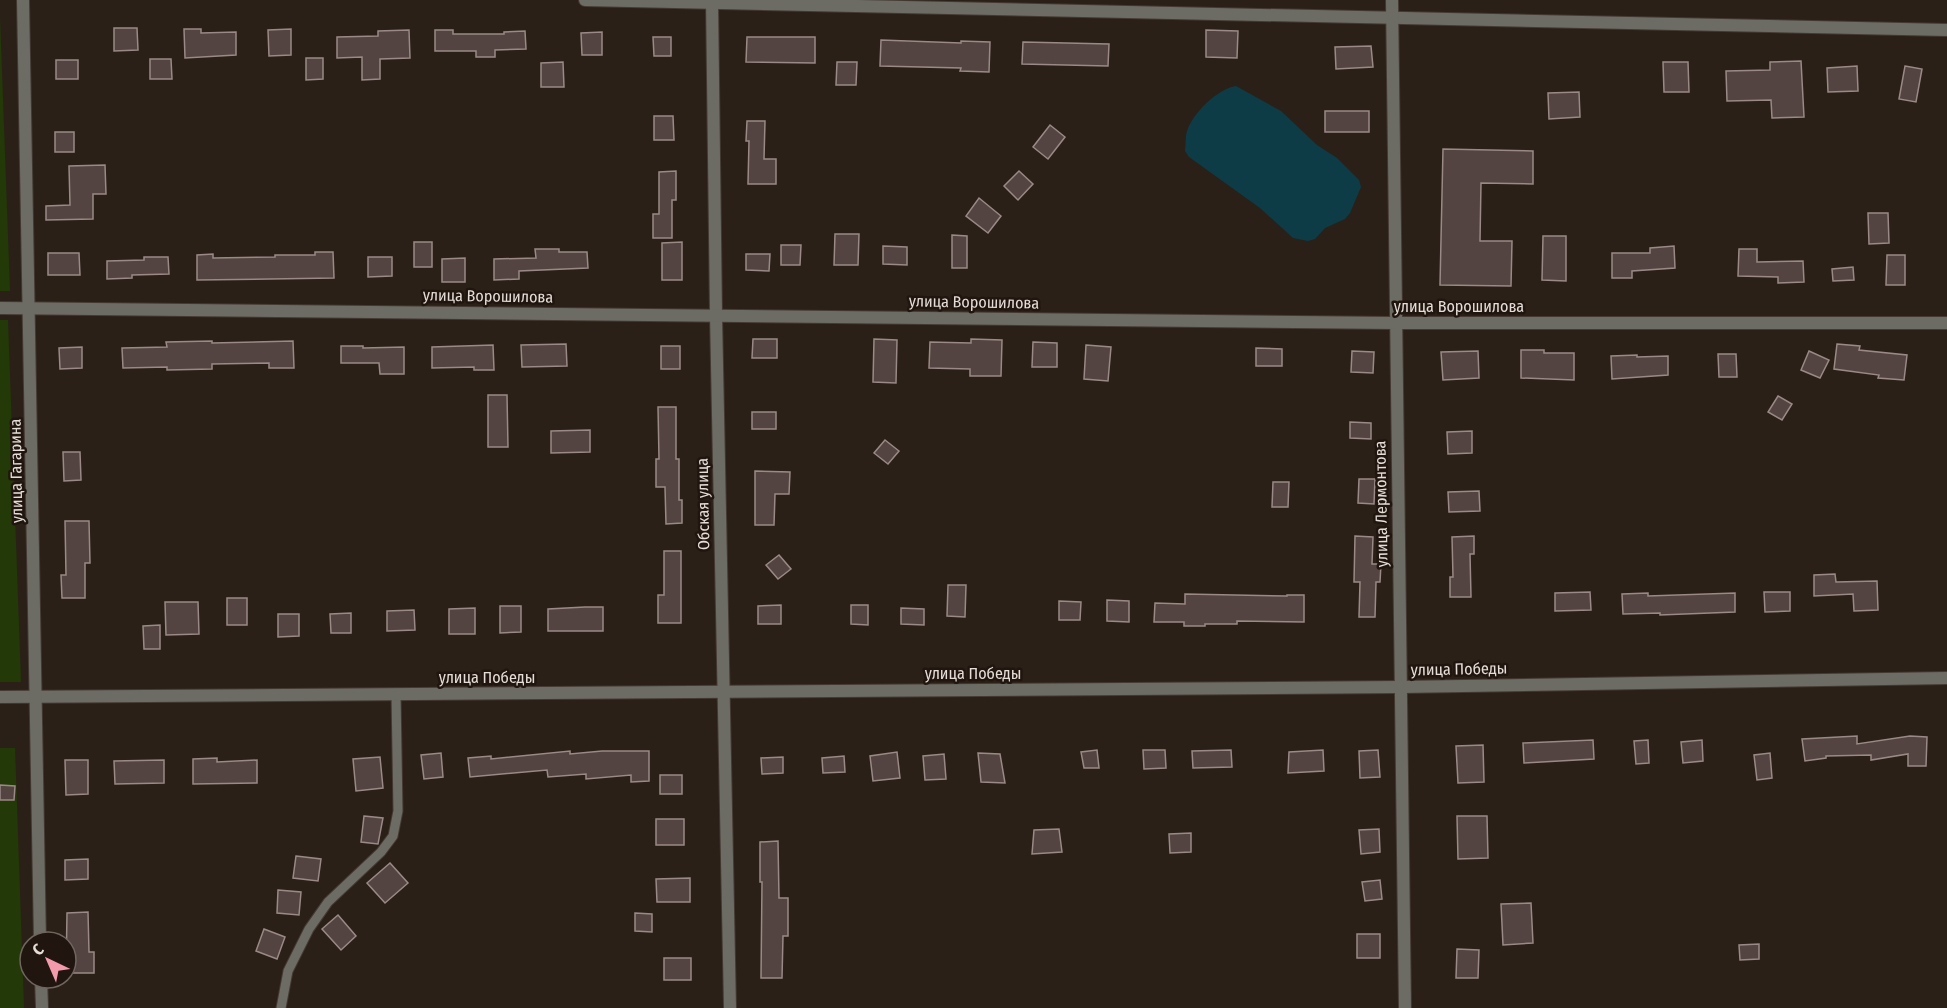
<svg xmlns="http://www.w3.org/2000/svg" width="1947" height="1008" font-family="'Fira Sans Condensed',sans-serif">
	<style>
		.green { fill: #233907 }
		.water { fill: #0d3c47 }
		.building { fill: #534441; stroke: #9a8986; stroke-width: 1.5 }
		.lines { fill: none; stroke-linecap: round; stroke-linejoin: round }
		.service-casing { stroke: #443a33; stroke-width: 11 }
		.minor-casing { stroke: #443a33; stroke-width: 14 }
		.tertiary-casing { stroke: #443a33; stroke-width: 14 }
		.service { stroke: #6c6c65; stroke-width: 9 }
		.minor { stroke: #6c6c65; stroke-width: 12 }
		.tertiary { stroke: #6c6c65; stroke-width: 12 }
		.labels { text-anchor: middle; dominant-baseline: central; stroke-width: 5; stroke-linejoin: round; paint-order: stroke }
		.street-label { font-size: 16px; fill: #e5ddd8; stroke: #21160f }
	</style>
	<rect width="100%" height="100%" fill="#2a2018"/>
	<!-- green -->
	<g class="green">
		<path d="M0,17L10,291H0Z"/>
		<path d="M0,320H8L21,682H0Z"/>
		<path d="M0,748H15L24,1008H0Z"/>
	</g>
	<!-- water -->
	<path class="water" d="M1236,86L1281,111L1317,145L1337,158L1359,180L1361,187L1350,213L1345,219L1325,228L1315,239L1308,241L1293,238L1260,208L1189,157L1185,151C1186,144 1185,138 1187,131C1193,113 1217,89 1236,86Z"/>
	<!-- building -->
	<g class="building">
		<path d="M114,28H137L138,50L114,51Z"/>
		<path d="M184,29H201V33L236,32V55L185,58Z"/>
		<path d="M291,29V55L269,56L268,30Z"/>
		<path d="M409,30L410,58L380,59V79L362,80V57L337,58V37L378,36V31Z"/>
		<path d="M435,30H453V34H504V32L525,31L526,49L495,50V57H476V51H435Z"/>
		<path d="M1206,30L1238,31L1237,58L1206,57Z"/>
		<path d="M602,32V55H582L581,33Z"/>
		<path d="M653,37H671V56H654Z"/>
		<path d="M747,37H815V63L746,62Z"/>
		<path d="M881,40L961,43V41L990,42L989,72L960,71L961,68L880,66Z"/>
		<path d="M1023,42L1109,44L1108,66L1022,64Z"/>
		<path d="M1371,46L1373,67L1336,69L1335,47Z"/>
		<path d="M306,58H323V79L306,80Z"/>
		<path d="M150,59H171L172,79H150Z"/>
		<rect x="56" y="60" width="22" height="19"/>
		<path d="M1801,61L1804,117L1772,118L1771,100L1727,101L1726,71L1770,70V62Z"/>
		<path d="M563,62L564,87H541V63Z"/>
		<path d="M837,62H857L856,85H836Z"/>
		<path d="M1663,62H1688L1689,92H1664Z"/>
		<path d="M1857,66L1858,91L1828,92L1827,68Z"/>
		<path d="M1905,66L1922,69L1916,102L1899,99Z"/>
		<path d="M1579,92L1580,117L1549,119L1548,93Z"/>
		<rect x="1325" y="111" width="44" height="21"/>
		<path d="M654,116H673L674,140H654Z"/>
		<path d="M747,121H765L764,159H776V184H748L749,141H746Z"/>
		<path d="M1050,125L1065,137L1048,159L1033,147Z"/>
		<rect x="55" y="132" width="19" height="20"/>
		<path d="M1443,149L1533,151V184L1481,183L1480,241H1512L1511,286L1440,285Z"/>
		<path d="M105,165L106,194H93V219L46,220V206L70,205L69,166Z"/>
		<path d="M676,171V200H672V238H653V214H659V172Z"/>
		<path d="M1019,171L1033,184L1018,200L1004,186Z"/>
		<path d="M979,198L1001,216L988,233L966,216Z"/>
		<path d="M1868,213H1888L1889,243L1869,244Z"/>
		<path d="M835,234H859L858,265H834Z"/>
		<path d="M952,235L967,236V268H952Z"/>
		<path d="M1543,236H1566V281L1542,280Z"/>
		<rect x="414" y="242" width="18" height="25"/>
		<path d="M682,242V280H662V243Z"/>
		<path d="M781,245H801L800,265H781Z"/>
		<path d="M883,246L907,247V265L883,264Z"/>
		<path d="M1674,246L1675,268L1632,271V278H1612V253H1650V248Z"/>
		<path d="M535,249H559V252H587L588,268L519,271V279L494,280V259L536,258Z"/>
		<path d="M1739,249H1757V262L1803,261L1804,282L1778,283V277L1738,276Z"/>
		<path d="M315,252H333L334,278L197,280V255L213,254V258L275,257V255H315Z"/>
		<path d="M48,253H79L80,275H48Z"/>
		<path d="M746,254H770L769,271L746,270Z"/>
		<path d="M1887,255H1905V285H1886Z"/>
		<path d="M144,257H168L169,274L132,275V278L107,279V261L144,260Z"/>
		<path d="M368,257H392V276L368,277Z"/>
		<path d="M465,258V282H442V259Z"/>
		<path d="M1853,267L1854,280L1833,281L1832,269Z"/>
		<path d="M753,339H777V358H752Z"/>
		<path d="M874,339L897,340L896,383L873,382Z"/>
		<path d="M971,339L1002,340L1001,376H970V369L929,368L930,342L971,343Z"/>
		<path d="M212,341V343L293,341L294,368H269V363L212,364V369L167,370V367L123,368L122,348L167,347L166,342Z"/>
		<path d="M1033,342L1057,343V367H1032Z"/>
		<path d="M566,344L567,366L522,367L521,345Z"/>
		<path d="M1837,344L1860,346L1859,350L1907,355L1904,380L1878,378L1879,375L1834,369Z"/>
		<path d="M493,345L494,370H474V367L432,368V347Z"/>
		<path d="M1086,345L1111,347L1108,381L1084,379Z"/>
		<path d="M341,346H363V348L404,347V374H380L379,363H341Z"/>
		<rect x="661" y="346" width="19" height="23"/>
		<path d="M82,347V368L60,369L59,348Z"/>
		<path d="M1256,348L1282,349V366H1256Z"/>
		<path d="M1521,350H1544V353H1574V380L1521,378Z"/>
		<path d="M1352,351L1374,352L1373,373L1351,372Z"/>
		<path d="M1478,351L1479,378L1443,380L1441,352Z"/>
		<path d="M1809,351L1829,360L1820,378L1801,370Z"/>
		<path d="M1718,354H1736L1737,377H1719Z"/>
		<path d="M1637,355V357L1668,356V375L1612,379L1611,356Z"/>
		<path d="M488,395H507L508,447H488Z"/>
		<path d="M1778,396L1792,404L1782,420L1768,412Z"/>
		<path d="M658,407H676V459H679V500H682V523L666,524L665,487H656V459H659Z"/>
		<rect x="752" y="412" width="24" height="17"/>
		<path d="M1350,422L1371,423V439L1350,438Z"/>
		<path d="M590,430V452L551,453V431Z"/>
		<path d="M1472,431V453L1448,454L1447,432Z"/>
		<path d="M885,440L899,451L888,464L874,453Z"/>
		<path d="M63,452H80L81,480L64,481Z"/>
		<path d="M755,471L790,472L789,494H775L774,525H755Z"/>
		<path d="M1359,479H1375L1374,504L1358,503Z"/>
		<path d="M1273,482H1289L1288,507H1272Z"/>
		<path d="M1479,491L1480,511L1449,512L1448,492Z"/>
		<path d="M65,521H89L90,563H85V598H62L61,575H66Z"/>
		<path d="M1355,536L1373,537L1372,564H1381L1380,582H1376L1375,617H1359L1360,582H1354Z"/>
		<path d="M1474,536V554H1470L1471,597H1450V577H1453L1452,537Z"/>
		<path d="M664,551H681V623H658V595H664Z"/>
		<path d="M779,555L791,569L778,579L766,565Z"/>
		<path d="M1835,574L1836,582L1877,581L1878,610L1854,611L1853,594L1814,596V575Z"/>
		<path d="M948,585H966L965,617L947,616Z"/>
		<path d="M1590,592L1591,610L1555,611V593Z"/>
		<path d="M1764,592H1790V611L1765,612Z"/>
		<path d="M1648,593V596L1735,593V612L1660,615V613L1623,614L1622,594Z"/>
		<path d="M1185,594L1287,596V595H1304V622L1237,621V624H1205V626H1184V622H1154L1155,603L1185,604Z"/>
		<rect x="227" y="598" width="20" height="27"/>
		<path d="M1107,600L1129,601V622L1107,621Z"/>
		<path d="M1059,601L1081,602L1080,620H1059Z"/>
		<path d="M165,602H198L199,634L166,635Z"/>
		<path d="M781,605V624H758V606Z"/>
		<path d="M851,605H868V625L851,624Z"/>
		<path d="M500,606H521V632L500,633Z"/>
		<path d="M585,607H603V631H548V609Z"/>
		<path d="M475,608V634H449V609Z"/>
		<path d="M901,608L924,609V625L901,624Z"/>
		<path d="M414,610L415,630L387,631V611Z"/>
		<path d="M351,613V633H331L330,614Z"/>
		<path d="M278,614H299V636L278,637Z"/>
		<path d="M160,625V649H144L143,626Z"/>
		<path d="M1857,736V744L1910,736L1927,737L1926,766H1908V754L1871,760V755L1826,756V758L1805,761L1802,739Z"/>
		<path d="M1593,740L1594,759L1524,763L1523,743Z"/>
		<path d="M1648,740L1649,763L1636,764L1634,741Z"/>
		<path d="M1702,740L1703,761L1683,763L1681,742Z"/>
		<path d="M1483,745L1484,782L1458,783L1456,746Z"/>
		<path d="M1097,750L1099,768H1084L1081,752Z"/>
		<path d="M1143,750H1165L1166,768L1144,769Z"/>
		<path d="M1231,750L1232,767L1193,768L1192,751Z"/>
		<path d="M1323,750L1324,771L1288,773L1289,752Z"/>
		<path d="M1378,750L1380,777L1360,778L1359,751Z"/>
		<path d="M570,751V754L602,751H649V781L631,782V775L586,779V774L548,777L547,770L470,777L468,758L491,756V759Z"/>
		<path d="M897,752L900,778L873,781L870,756Z"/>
		<path d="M441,753L443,777L424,779L421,755Z"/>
		<path d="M978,753L1000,754L1005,783L981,782Z"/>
		<path d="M1770,753L1772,778L1757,780L1754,755Z"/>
		<path d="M944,754L946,779L925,780L923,756Z"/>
		<path d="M844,756L845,772L823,773L822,758Z"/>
		<path d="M380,757L383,788L356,791L353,759Z"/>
		<path d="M783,757V773L762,774L761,758Z"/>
		<path d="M217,758V762L257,760V783L193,784V759Z"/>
		<path d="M65,760H88V794L66,795Z"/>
		<path d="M164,760V783L115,784L114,761Z"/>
		<rect x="660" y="775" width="22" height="19"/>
		<path d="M0,785L15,786L14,800H0Z"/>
		<path d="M364,816L383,818L378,844L361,842Z"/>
		<path d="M1457,816H1487L1488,858L1458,859Z"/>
		<rect x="656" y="819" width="28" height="26"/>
		<path d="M1059,829L1062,852L1032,854L1034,830Z"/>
		<path d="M1379,829L1380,852L1361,854L1359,830Z"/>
		<path d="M1191,833V852L1170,853L1169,834Z"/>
		<path d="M778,841L779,898H788V936H783L782,978H761L762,882H760V842Z"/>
		<path d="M296,856L321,859L318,881L293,878Z"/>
		<path d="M88,859V879L65,880V860Z"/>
		<path d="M390,863L408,883L385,903L367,883Z"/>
		<path d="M690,878V902H657L656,879Z"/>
		<path d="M1380,880L1382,899L1365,901L1362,882Z"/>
		<path d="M278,890L301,892L299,915L277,913Z"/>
		<path d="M1531,903L1533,943L1503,945L1501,904Z"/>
		<path d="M88,912L89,952H94V973H66L67,913Z"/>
		<path d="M635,913L652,914V932L635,931Z"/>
		<path d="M338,915L356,936L341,950L322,929Z"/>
		<path d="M264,929L285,937L277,959L256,951Z"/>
		<rect x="1357" y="934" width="23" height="24"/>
		<path d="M1759,944V959L1740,960L1739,945Z"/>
		<path d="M1457,949L1479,950L1478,978H1456Z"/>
		<rect x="664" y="958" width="27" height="22"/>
	</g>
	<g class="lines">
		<defs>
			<path id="service" d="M281,1008L288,971L309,929L328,902L381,852L393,836L398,811L396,694"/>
			<g id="minor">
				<path d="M585,0L1947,30"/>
				<path d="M712,0L716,315L730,1008"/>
				<path d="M1392,0L1405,1008"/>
				<path d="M0,308L1395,323H1947"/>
				<path d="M0,697L1400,687L1947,678"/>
			</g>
			<g id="tertiary">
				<path d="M23,0L40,942"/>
				<path d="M41,978L42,1008"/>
			</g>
		</defs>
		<!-- service casing -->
		<use href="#service" class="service-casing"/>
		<!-- minor casing -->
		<use href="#minor" class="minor-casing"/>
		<!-- tertiary casing -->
		<use href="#tertiary" class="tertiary-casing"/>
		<!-- service -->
		<use href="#service" class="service"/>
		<!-- minor -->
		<use href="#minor" class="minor"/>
		<!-- tertiary -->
		<use href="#tertiary" class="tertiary"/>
	</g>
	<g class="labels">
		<!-- street labels -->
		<g class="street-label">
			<text transform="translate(488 296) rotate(1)">улица Ворошилова</text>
			<text transform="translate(974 302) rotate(1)">улица Ворошилова</text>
			<text x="1459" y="306">улица Ворошилова</text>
			<text transform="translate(16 471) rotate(-91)">улица Гагарина</text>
			<text transform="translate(703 504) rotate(-91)">Обская улица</text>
			<text transform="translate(1381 504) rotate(-91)">улица Лермонтова</text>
			<text transform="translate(1459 669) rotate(-1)">улица Победы</text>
			<text x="973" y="673">улица Победы</text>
			<text x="487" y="677">улица Победы</text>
		</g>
	</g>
	<!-- north arrow -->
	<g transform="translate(48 960) rotate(316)"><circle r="28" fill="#21160f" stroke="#6f665f" stroke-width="1.5"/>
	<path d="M0-4.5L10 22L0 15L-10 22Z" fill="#f39aac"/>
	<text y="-9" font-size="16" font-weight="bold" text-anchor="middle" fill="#e5ddd8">С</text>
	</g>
</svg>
